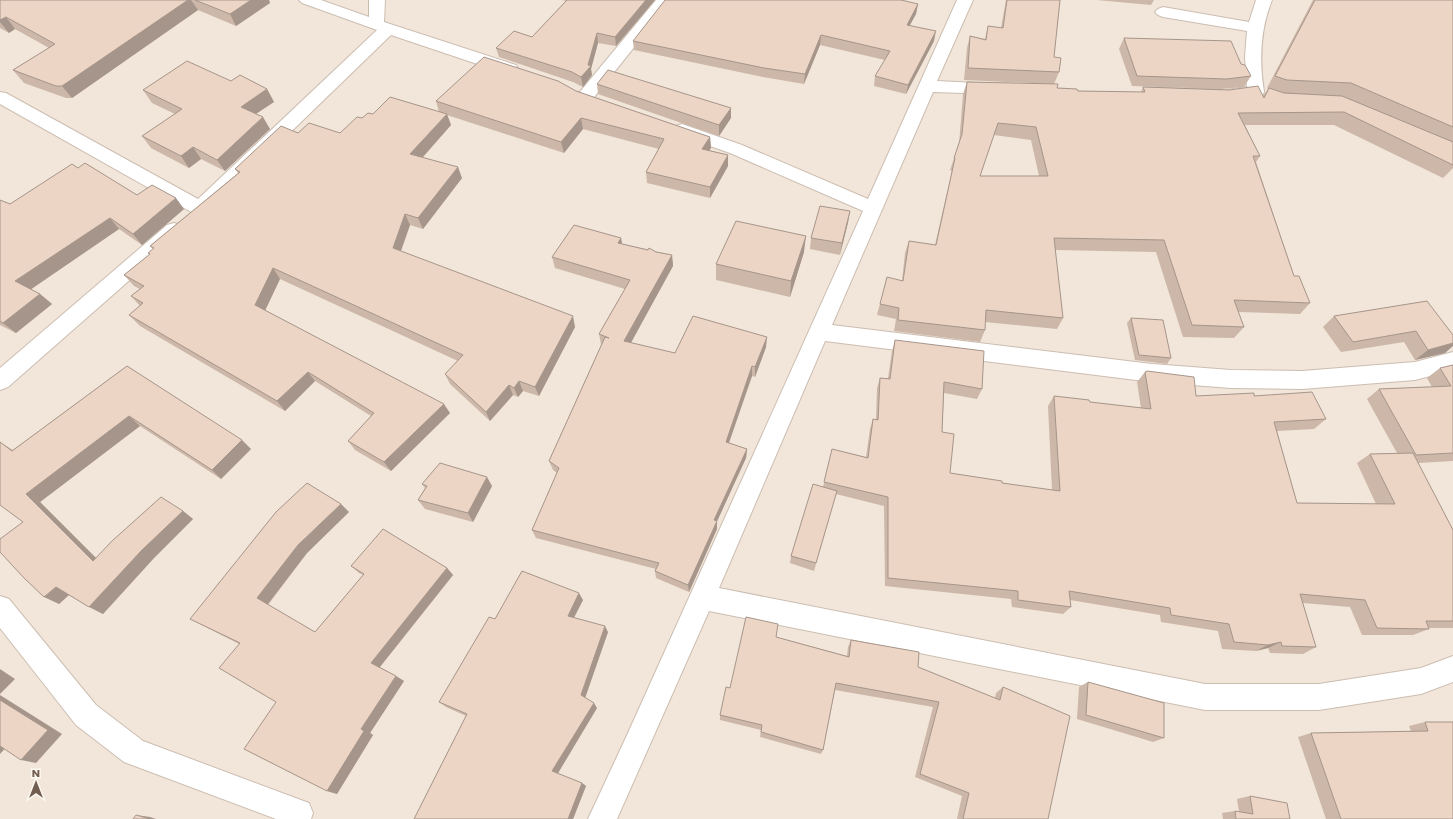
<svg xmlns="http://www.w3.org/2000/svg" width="1453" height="819" font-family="Poppins,sans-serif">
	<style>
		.residential { fill: #f1e6d9 }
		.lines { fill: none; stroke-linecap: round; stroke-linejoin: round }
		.minor-casing { stroke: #ccbdb1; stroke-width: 2 }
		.minor { fill: #fff; fill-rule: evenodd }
		.wall { fill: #ccb7a9; fill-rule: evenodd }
		.shaded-wall { fill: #a6958a }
		.building { fill: #edd5c5; stroke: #a6958a; fill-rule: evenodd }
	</style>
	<rect width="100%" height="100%" fill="#faf4ea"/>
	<!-- residential -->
	<rect class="residential" x="0" y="0" width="1453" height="819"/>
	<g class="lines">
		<defs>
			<g id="minor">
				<path d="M299,0H321L369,17V0H385L384,22L516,65L518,69L516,73L510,74L504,73L391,35L207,213L200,215L193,213L0,104V92L6,93L198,199L377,30L302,3Z"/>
				<path d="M656,0H672L591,101L585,102L579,101L577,97L579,93Z"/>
				<path d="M957,0H973L937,81L995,84L1001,85L1003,89L1001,93L995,94L933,92L832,325L1152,364L1231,370L1302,371L1415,362L1453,352V370L1415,380L1302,389L1231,388L1152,382L825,341L719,588L1205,684H1319L1421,668L1453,656V682L1421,694L1319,710H1205L709,611L617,819H588L628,733L863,211L730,153L676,134L673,130L676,126L682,124L742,145L868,199Z"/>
				<path d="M1256,0H1272C1260,30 1259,60 1264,92L1262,96C1251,99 1238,101 1227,98L1225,94L1227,90L1247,87L1245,57L1247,31L1163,17L1158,15L1155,12L1158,9L1163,7L1249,22Z"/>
				<path d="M174,223L181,225L183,230L181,235L8,387L0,390V368L167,225Z"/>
				<path d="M0,596L9,599L96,705L143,741L309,803L313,813L311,819H276L124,762L76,725L0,628Z"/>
			</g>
		</defs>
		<!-- minor casing -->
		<use href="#minor" class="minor-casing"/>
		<!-- minor -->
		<use href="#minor" class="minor"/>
	</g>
	<!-- wall -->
	<g class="wall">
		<path d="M0,0H269L270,3L236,26L198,10L72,98H66L24,83L13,70L49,48L15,29L9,33L0,28Z"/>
		<path d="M562,0H655L616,46L598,43L591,69L592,75L583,87L573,82L499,57L496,48L532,37L566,1Z"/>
		<path d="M1006,0H1060L1054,57L1059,72L1054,84L964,80L967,48L970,36L985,39L988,26L1001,28Z"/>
		<path d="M1097,0H1154L1151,5Z"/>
		<path d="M1313,0H1453V168L1443,178L1334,125H1245L1260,156L1256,162L1294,276L1310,303L1300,314L1238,312L1244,327L1234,338L1183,337L1156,252L1055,250L1063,318L1057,329L985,322V330L980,342L894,331L896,319L877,315L887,277L902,281L905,253L909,241L935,245L952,171L950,170L959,144L963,94L967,82L1057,88L1078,91L1141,92L1143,87L1219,89L1132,86L1119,49L1124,38L1241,64L1251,76L1244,87L1221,89L1263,96L1268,89L1267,88ZM994,135L1031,140L1039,176H980Z"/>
		<path d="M918,4L916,14L910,25L934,41L906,94L874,86L875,76L885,60L820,45L804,84L763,77L634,50L633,41Z"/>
		<path d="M231,81L267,89L274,102L256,114L270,129L225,171L201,159L189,168L151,148L142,136L175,114L152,103L143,90Z"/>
		<path d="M597,84L731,118L719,136L598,94Z"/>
		<path d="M576,91L710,137L711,148L709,150L728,155V166L710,198L647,183L646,172L659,149L583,129L564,153L447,115L451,125L422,158L462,178L423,229L410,225L401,251L575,327L539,396L523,391L518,397L513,395L490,421L450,384L445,374L458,361L280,279L265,310L450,413L391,471L355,450L348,441L371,416L315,381L285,411L140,326L129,315L140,306L131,296L140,289L134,286L124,275L150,254L148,253L153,249L150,246L238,173L235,169L298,133H340L362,118L373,114L439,112L436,101Z"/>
		<path d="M78,168L137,195L184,209L142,245L119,229L31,289L40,294L52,304L16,333L0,325V200L10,204Z"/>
		<path d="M850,211L840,255L810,249L811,238Z"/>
		<path d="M621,238L622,244L672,255L673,266L630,343L675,353L766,347L755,377L752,376L729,443L747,449L746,458L717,521V529L689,592L656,578L655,571L656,569L536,538L532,530L557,473L553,470L549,461L602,344H601L599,334L625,289L555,268L552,257Z"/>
		<path d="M804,252L790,297L716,280V264Z"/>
		<path d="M1334,316L1453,335L1445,353L1415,360L1404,342L1341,352L1323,327Z"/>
		<path d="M1131,318L1171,358L1167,364L1135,360L1127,323Z"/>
		<path d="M895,340L982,389L977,399L944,393L942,432L950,473L1002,483L1052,490L1048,406L1054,396L1090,402L1141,408L1137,382L1145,372L1196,396H1254L1326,419L1314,429L1277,431L1297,503L1376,504L1357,463L1370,454L1397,453L1367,399L1379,389L1432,387L1427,378L1440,368L1453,365V461L1418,463L1453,530V628H1429V629L1413,635H1362L1350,607L1303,603L1316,647L1303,654L1270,653L1268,648L1256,651L1222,649L1218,631L1161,622L1160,615L1070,600L1071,607L1063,614L1012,607L1011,599L885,586L884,506L836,494L814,571L790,563L791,556L823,487L832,449L866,457L870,429L873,419L876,420L877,388L880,378H888L892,351Z"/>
		<path d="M127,366L251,449L221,479L140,426L40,502L96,558L183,511L193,519L154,558L103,614L69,595L59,604L23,522L0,442L13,450Z"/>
		<path d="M422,484L492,486L473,522L425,509L418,500L425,488Z"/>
		<path d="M349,512L307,553L268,605L315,632L363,575L359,573L351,566L447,568L453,575L380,667L396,676L404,681L370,733L373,735L337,794L327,791L276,702L239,644L190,619Z"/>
		<path d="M583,600L574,618L608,632L585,698L597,708L557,773L582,783L586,786L573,819H414L466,716L446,707L439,702L495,619Z"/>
		<path d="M776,637L847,656L848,647L851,640L995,698L996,693L1003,687L1048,819H957L962,796L915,777L933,707L835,690L823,750L821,754L760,737L761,730L720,720V715L730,688Z"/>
		<path d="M1088,682L1164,738L1153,742L1077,719L1079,687Z"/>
		<path d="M1425,722H1453V819H1326L1298,737L1311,733L1411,731L1409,726Z"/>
		<path d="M1250,796L1290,819H1223L1222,813L1235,811H1239L1237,799Z"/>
	</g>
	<!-- shaded-wall -->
	<g class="shaded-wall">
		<path d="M188,0H191L198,10L72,98L62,86Z"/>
		<path d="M251,0H269L270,3L236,26L230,14Z"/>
		<path d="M646,0H655L616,46L615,37Z"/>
		<path d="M918,4L916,14L905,34L907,25Z"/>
		<path d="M6,17L15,29L9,33L0,22V20Z"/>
		<path d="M936,31L934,41L906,94L908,85Z"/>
		<path d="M597,33L598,43L591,69L592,75L583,87L581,77L588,65Z"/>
		<path d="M821,35L820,45L804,84L805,74Z"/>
		<path d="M267,89L274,102L248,119L241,107Z"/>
		<path d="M731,108V118L719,136V125Z"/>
		<path d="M447,114L451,125L415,166L410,154Z"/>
		<path d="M263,117L270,129L225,171L217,160Z"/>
		<path d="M581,118L583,129L564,153L561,142Z"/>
		<path d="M710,137L711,148L702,160V149Z"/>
		<path d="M193,147L201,159L189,168L181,156Z"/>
		<path d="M728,155V166L710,198V187Z"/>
		<path d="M458,167L462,178L423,229L418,218Z"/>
		<path d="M176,198L184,209L142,245L133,234Z"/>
		<path d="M850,211L848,223L840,255L842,243Z"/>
		<path d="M405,214L410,225L398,259L393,248Z"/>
		<path d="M110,218L119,229L27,292L15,281Z"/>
		<path d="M806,236L804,252L790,297L791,281Z"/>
		<path d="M621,238L623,250L618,243Z"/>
		<path d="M672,255L673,266L626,352L624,341Z"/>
		<path d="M273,268L280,279L263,315L255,305Z"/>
		<path d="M40,294L52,304L16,333L3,323Z"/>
		<path d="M573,316L575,327L539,396L535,387Z"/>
		<path d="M767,337L766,347L755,377V367Z"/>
		<path d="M1453,343V346L1445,353L1415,360L1428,350Z"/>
		<path d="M752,366V376L726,451V442Z"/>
		<path d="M308,372L315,381L285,411L277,401Z"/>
		<path d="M519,381L523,391L518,397L514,388Z"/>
		<path d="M509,385L513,395L490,421L486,412Z"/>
		<path d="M444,404L450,413L391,471L384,462Z"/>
		<path d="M129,416L140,426L40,502L106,568L93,561L26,494Z"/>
		<path d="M242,440L251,449L221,479L212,470Z"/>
		<path d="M747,449L746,458L714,528V520Z"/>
		<path d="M487,477L492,486L473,522L468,513Z"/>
		<path d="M341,504L349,512L307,553L267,605L257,598L298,545Z"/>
		<path d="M183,511L193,519L154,558L103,614L89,607L142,550Z"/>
		<path d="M717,521V529L689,592L688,585Z"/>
		<path d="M447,568L453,575L379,668L371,663Z"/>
		<path d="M56,587L70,594L59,604L44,597Z"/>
		<path d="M579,593L583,600L571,623L568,616Z"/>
		<path d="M605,626L608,632L584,701L581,695Z"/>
		<path d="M1281,642L1268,648L1256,651L1268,645Z"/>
		<path d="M0,669L15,679L0,694Z"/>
		<path d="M396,676L404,681L370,733L373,735L337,794L327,791L361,729Z"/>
		<path d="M0,695L62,734L36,763L21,760L0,700Z"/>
		<path d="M594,703L597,708L557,775L552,771Z"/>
		<path d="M0,743L8,745L0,754Z"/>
		<path d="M582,783L586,786L573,819H568Z"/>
		<path d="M136,815L150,817L156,819H150Z"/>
	</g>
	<!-- building -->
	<g class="building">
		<path d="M0,0H188L62,86H56L13,70L55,44L6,17L0,20Z"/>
		<path d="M195,0H251L230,14Z"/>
		<path d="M567,0H646L615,37L597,33L588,65L591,66L581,77L572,72L496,48L514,31L532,37Z"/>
		<path d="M665,0H901L918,4L907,25L936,31L908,85L875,76L890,51L821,35L805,74L764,68L633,41Z"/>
		<path d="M1007,0H1060L1054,57L1061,58L1059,72L968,68L970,36L986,40L988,26L1003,28Z"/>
		<path d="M1315,0H1453V127L1351,83L1287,80L1275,76Z"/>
		<path d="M1124,38L1231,41L1241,64L1245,65L1251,76L1227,79L1137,76Z"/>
		<path d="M484,57L558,81L576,91L710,137L702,149L728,155L710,187L646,172L664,139L581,118L561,142L436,101Z"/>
		<path d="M187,61L231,81L240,75L267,89L241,107L263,117L217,160L193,147L181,156L142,136L182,109L143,90Z"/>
		<path d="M608,70L731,108L719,125L597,84Z"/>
		<path d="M967,82L1058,84L1057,88L1077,89L1078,91L1145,92L1143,87L1229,90L1258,86L1264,98L1269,88L1284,93L1342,96L1453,142V165L1344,112L1238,113L1260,156H1253L1294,276H1299L1310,303L1234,300L1244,327L1192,325L1164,240L1054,238L1063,318L986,310L985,330L898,320L899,308L880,304L887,277L903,281L909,241L936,245L955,158H954L962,134ZM998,123L1036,127L1048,176H980Z"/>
		<path d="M390,97L447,114L410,154L458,167L418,218L405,214L393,248L573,316L535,387L519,381L514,388L509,385L486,412L445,374L463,355L273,268L255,305L444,404L384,462L348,441L374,413L308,372L277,401L129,315L143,303L131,296L144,286L124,275L150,254L148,253L154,248L150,246L240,172L235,169L281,126L298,133L309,123L340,133L357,117L362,118L368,113L373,114Z"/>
		<path d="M85,163L137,195L152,185L176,198L133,234L110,218L15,281L40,294L3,323L0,321V200L10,204L72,164L78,168Z"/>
		<path d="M820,206L850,211L842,243L811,238Z"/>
		<path d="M736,221L806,236L791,281L716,264Z"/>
		<path d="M574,225L621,238L618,243L648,250L649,248L656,252L672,255L624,341L675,353L693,316L767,337L755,367L752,366L726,442L747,449L714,520L717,521L688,585L655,571L659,563L532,530L559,468L549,461L605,337L609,338L599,334L630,280L552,257Z"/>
		<path d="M1427,301L1453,335V343L1428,350L1416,331L1353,342L1334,316Z"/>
		<path d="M1131,318L1163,320L1171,358L1139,355Z"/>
		<path d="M895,340L984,351L982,389L944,382L942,432L954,434L950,473L1002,481V483L1060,491L1054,396L1089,400L1090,402L1151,409L1145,372L1147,371L1194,377L1196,396L1254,393V396L1312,392L1326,419L1274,422L1297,503L1395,504L1370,454L1413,453L1453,530V621H1426L1429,629L1377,628L1365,600L1300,594L1316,647L1282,646L1281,642L1268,645L1234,642L1229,624L1171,615L1170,608L1069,591L1071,607L1018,600V591L888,578V497L824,482L832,449L868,458L873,419L878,420L880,378L890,379Z"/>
		<path d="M1453,365V453L1416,455L1379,389L1451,386L1440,368Z"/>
		<path d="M127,366L242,440L212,470L129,416L26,494L93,561L112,541L161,497L183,511L142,550L89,607L56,587L44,597L24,578L0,552V539L23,522L0,505V442L12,451Z"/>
		<path d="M440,463L487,477L468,513L418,500L427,486L422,484Z"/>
		<path d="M307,483L341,504L298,545L257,598L315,632L364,574L351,566L383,529L447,568L371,663L396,676L361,729L364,731L327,791L244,749L276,702L219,668L240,643L190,619L276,512Z"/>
		<path d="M813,484L837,491L816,563L791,556Z"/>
		<path d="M522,571L579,593L568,616L605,626L581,695L594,703L552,771L582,783L568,819H414L467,714L439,702L489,617L495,619Z"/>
		<path d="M746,617L778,624L776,637L849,657L851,640L919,652L918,667L1000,700L1003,687L1070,716L1048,819H963L969,793L920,774L939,702L836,683L823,750L761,732L762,725L720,715L726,687L730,688Z"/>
		<path d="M1088,682L1164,703V738L1086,715Z"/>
		<path d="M0,700L48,730L21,760L0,746Z"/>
		<path d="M1425,722H1453V819H1341L1311,733L1428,731Z"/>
		<path d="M1250,796L1287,803L1290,819H1236L1235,811L1253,814Z"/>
		<path d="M136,815L150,819H133Z"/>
	</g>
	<!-- north arrow -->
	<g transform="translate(36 783)" stroke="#fdf8f0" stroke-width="3" paint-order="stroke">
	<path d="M0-3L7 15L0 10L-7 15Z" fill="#735d50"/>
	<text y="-6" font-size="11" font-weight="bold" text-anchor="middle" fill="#735d50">N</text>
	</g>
</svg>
